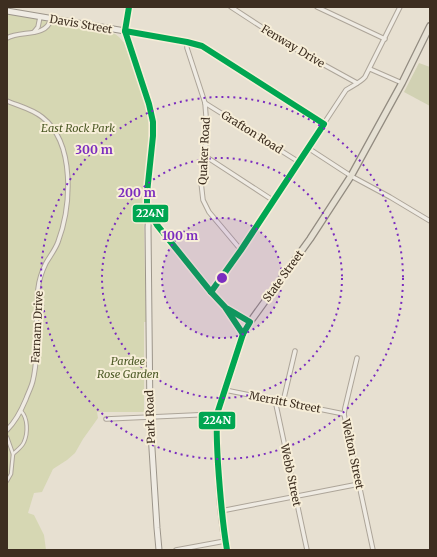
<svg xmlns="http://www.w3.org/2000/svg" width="437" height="557" font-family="Merriweather,serif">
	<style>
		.green { fill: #d6d7b3 }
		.cemetery { fill: #d1d1b3 }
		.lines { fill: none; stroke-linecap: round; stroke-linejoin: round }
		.pedestrian-casing { stroke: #ada599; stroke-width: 4.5 }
		.minor-casing { stroke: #ada599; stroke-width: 5.5 }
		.secondary-casing { stroke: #9c958a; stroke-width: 7 }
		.primary-casing { stroke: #928b80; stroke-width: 8 }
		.pedestrian { stroke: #efebe3; stroke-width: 2.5 }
		.minor { stroke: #efebe3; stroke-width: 3.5 }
		.secondary { stroke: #efebe3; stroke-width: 5 }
		.primary { stroke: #e6e1d4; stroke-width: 5.5 }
		.bus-1-casing { stroke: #f7eed8; stroke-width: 9 }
		.bus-1 { stroke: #00a651; stroke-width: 6 }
		.ring { fill: none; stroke: #7b2cbf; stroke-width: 2; stroke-dasharray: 2 4 }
		.labels { text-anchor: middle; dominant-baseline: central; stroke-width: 4; stroke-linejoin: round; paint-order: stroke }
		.street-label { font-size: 11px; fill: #3d2e20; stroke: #f7eed8 }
		.park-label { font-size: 11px; font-style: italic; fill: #4d5a26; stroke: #f7eed8 }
		.centre { fill: #7b2cbf; stroke: #f7eed8; stroke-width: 2 }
		.ring-label { font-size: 12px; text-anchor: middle; font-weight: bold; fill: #7b2cbf; stroke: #f7eed8; stroke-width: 4; stroke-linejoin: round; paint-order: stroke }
		.line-badge { stroke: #f7eed8; stroke-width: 1.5 }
		.badge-label { font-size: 11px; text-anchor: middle; font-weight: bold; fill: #fff }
	</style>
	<rect width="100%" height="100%" fill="#e7e0d1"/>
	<!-- green -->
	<path class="green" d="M7,14L108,32L115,34L119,37L125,44L145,103L149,126L147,161L143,193L146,322H144V412H97L98,418L83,439L75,453L67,460L53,469L42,492L34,493L28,513L34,515L44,535L46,550H7Z"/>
	<!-- cemetery -->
	<path class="cemetery" d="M419,63L430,67V106L404,92Z"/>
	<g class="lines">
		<defs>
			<g id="pedestrian">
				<path d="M7,437L13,454L11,474L7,481"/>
				<path d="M13,454C17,450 22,447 24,442C28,433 28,418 21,411"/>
			</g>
			<g id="minor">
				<path d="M231,7L297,50L357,83"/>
				<path d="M317,7L385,39"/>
				<path d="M125,31L187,42L202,46L324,124"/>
				<path d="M34,32L38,27L40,17"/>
				<path d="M7,38C21,30 46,38 51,19"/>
				<path d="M187,42V48L205,103L207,129L205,156L201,182L203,200L209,212L241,250"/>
				<path d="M370,69L402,83"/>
				<path d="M7,101C19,106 32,109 42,117C76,143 71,207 58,242C55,250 50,256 46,263C42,271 39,280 38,289C34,319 40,350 33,380C32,386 28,393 26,399C21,411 16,421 7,430"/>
				<path d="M205,103L299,162"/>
				<path d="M308,148L351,176L390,197L430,221"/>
				<path d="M205,156L274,201"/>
				<path d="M149,213L154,221L164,234L211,292L225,307L243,334"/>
				<path d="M211,292C258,226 301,158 346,90C352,86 361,82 365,77L400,7"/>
				<path d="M227,308L250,322"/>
				<path d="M357,358L345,408L344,414L373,550"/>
				<path d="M225,390L344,414"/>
				<path d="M275,400L307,550"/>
				<path d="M283,402L295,351"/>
				<path d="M106,419L217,414"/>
				<path d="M221,511L359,484"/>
				<path d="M176,550L225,541"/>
			</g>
			<g id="secondary">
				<path d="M129,7L125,31L149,104L153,122V136L147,193V204L149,211L148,227L150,417L157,528L159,550"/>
				<path d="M7,11L125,31"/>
			</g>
			<path id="primary" d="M227,550C219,509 219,468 216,427L217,414L243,334L250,322L310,239L351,176L402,83L430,26"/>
		</defs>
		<!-- pedestrian casing -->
		<use href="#pedestrian" class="pedestrian-casing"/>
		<!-- minor casing -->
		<use href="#minor" class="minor-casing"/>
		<!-- secondary casing -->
		<use href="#secondary" class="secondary-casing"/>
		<!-- primary casing -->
		<use href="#primary" class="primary-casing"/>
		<!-- pedestrian -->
		<use href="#pedestrian" class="pedestrian"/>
		<!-- minor -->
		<use href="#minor" class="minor"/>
		<!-- secondary -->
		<use href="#secondary" class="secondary"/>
		<!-- primary -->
		<use href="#primary" class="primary"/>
		<defs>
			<g id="bus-1">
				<path d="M129,7L125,31L149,104L153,122V136L147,193V204L149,211L157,225L211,292L225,307L243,334"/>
				<path d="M125,31L187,42L202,46L324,124L241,250L211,292"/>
				<path d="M227,550C222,521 220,493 218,464C217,447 216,431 217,414L243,334L250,322L228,309"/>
			</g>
		</defs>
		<!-- bus-1 casing -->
		<use href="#bus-1" class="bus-1-casing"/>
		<!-- bus-1 -->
		<use href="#bus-1" class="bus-1"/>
	</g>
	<!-- distance rings -->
	<circle cx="222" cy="278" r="60" fill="#7b2cbf" fill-opacity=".12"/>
	<g class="ring">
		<circle cx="222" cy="278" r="60"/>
		<circle cx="222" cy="278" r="120"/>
		<circle cx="222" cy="278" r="181"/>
	</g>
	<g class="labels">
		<!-- street labels -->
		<g class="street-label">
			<text transform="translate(81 24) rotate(10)">Davis Street</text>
			<text transform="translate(293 46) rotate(31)">Fenway Drive</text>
			<text transform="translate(252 132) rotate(32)">Grafton Road</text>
			<text transform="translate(204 151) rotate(-87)">Quaker Road</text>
			<text transform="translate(283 276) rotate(-54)">State Street</text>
			<text transform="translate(37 327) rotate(-87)">Farnam Drive</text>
			<text transform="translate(285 402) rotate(11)">Merritt Street</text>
			<text transform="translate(150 417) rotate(-92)">Park Road</text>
			<text transform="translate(353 454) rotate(78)">Welton Street</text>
			<text transform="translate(291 475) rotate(78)">Webb Street</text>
		</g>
		<!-- park labels -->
		<g class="park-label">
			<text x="78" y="128">East Rock Park</text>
			<text x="128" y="361">Pardee<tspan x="128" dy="13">Rose Garden</tspan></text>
		</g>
	</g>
	<circle cx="222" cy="278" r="6" class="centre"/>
	<g class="ring-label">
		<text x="94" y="154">300 m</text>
		<text x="137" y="197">200 m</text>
		<text x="180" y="240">100 m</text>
	</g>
	<g class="line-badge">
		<rect x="132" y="204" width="37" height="19" rx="4" fill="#00a651"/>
		<rect x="198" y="411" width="38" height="19" rx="4" fill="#00a651"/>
	</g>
	<g class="badge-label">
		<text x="150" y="217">224N</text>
		<text x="217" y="424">224N</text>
	</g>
	<!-- border -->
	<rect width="437" height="557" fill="none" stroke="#3d2e20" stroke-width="16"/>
</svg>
